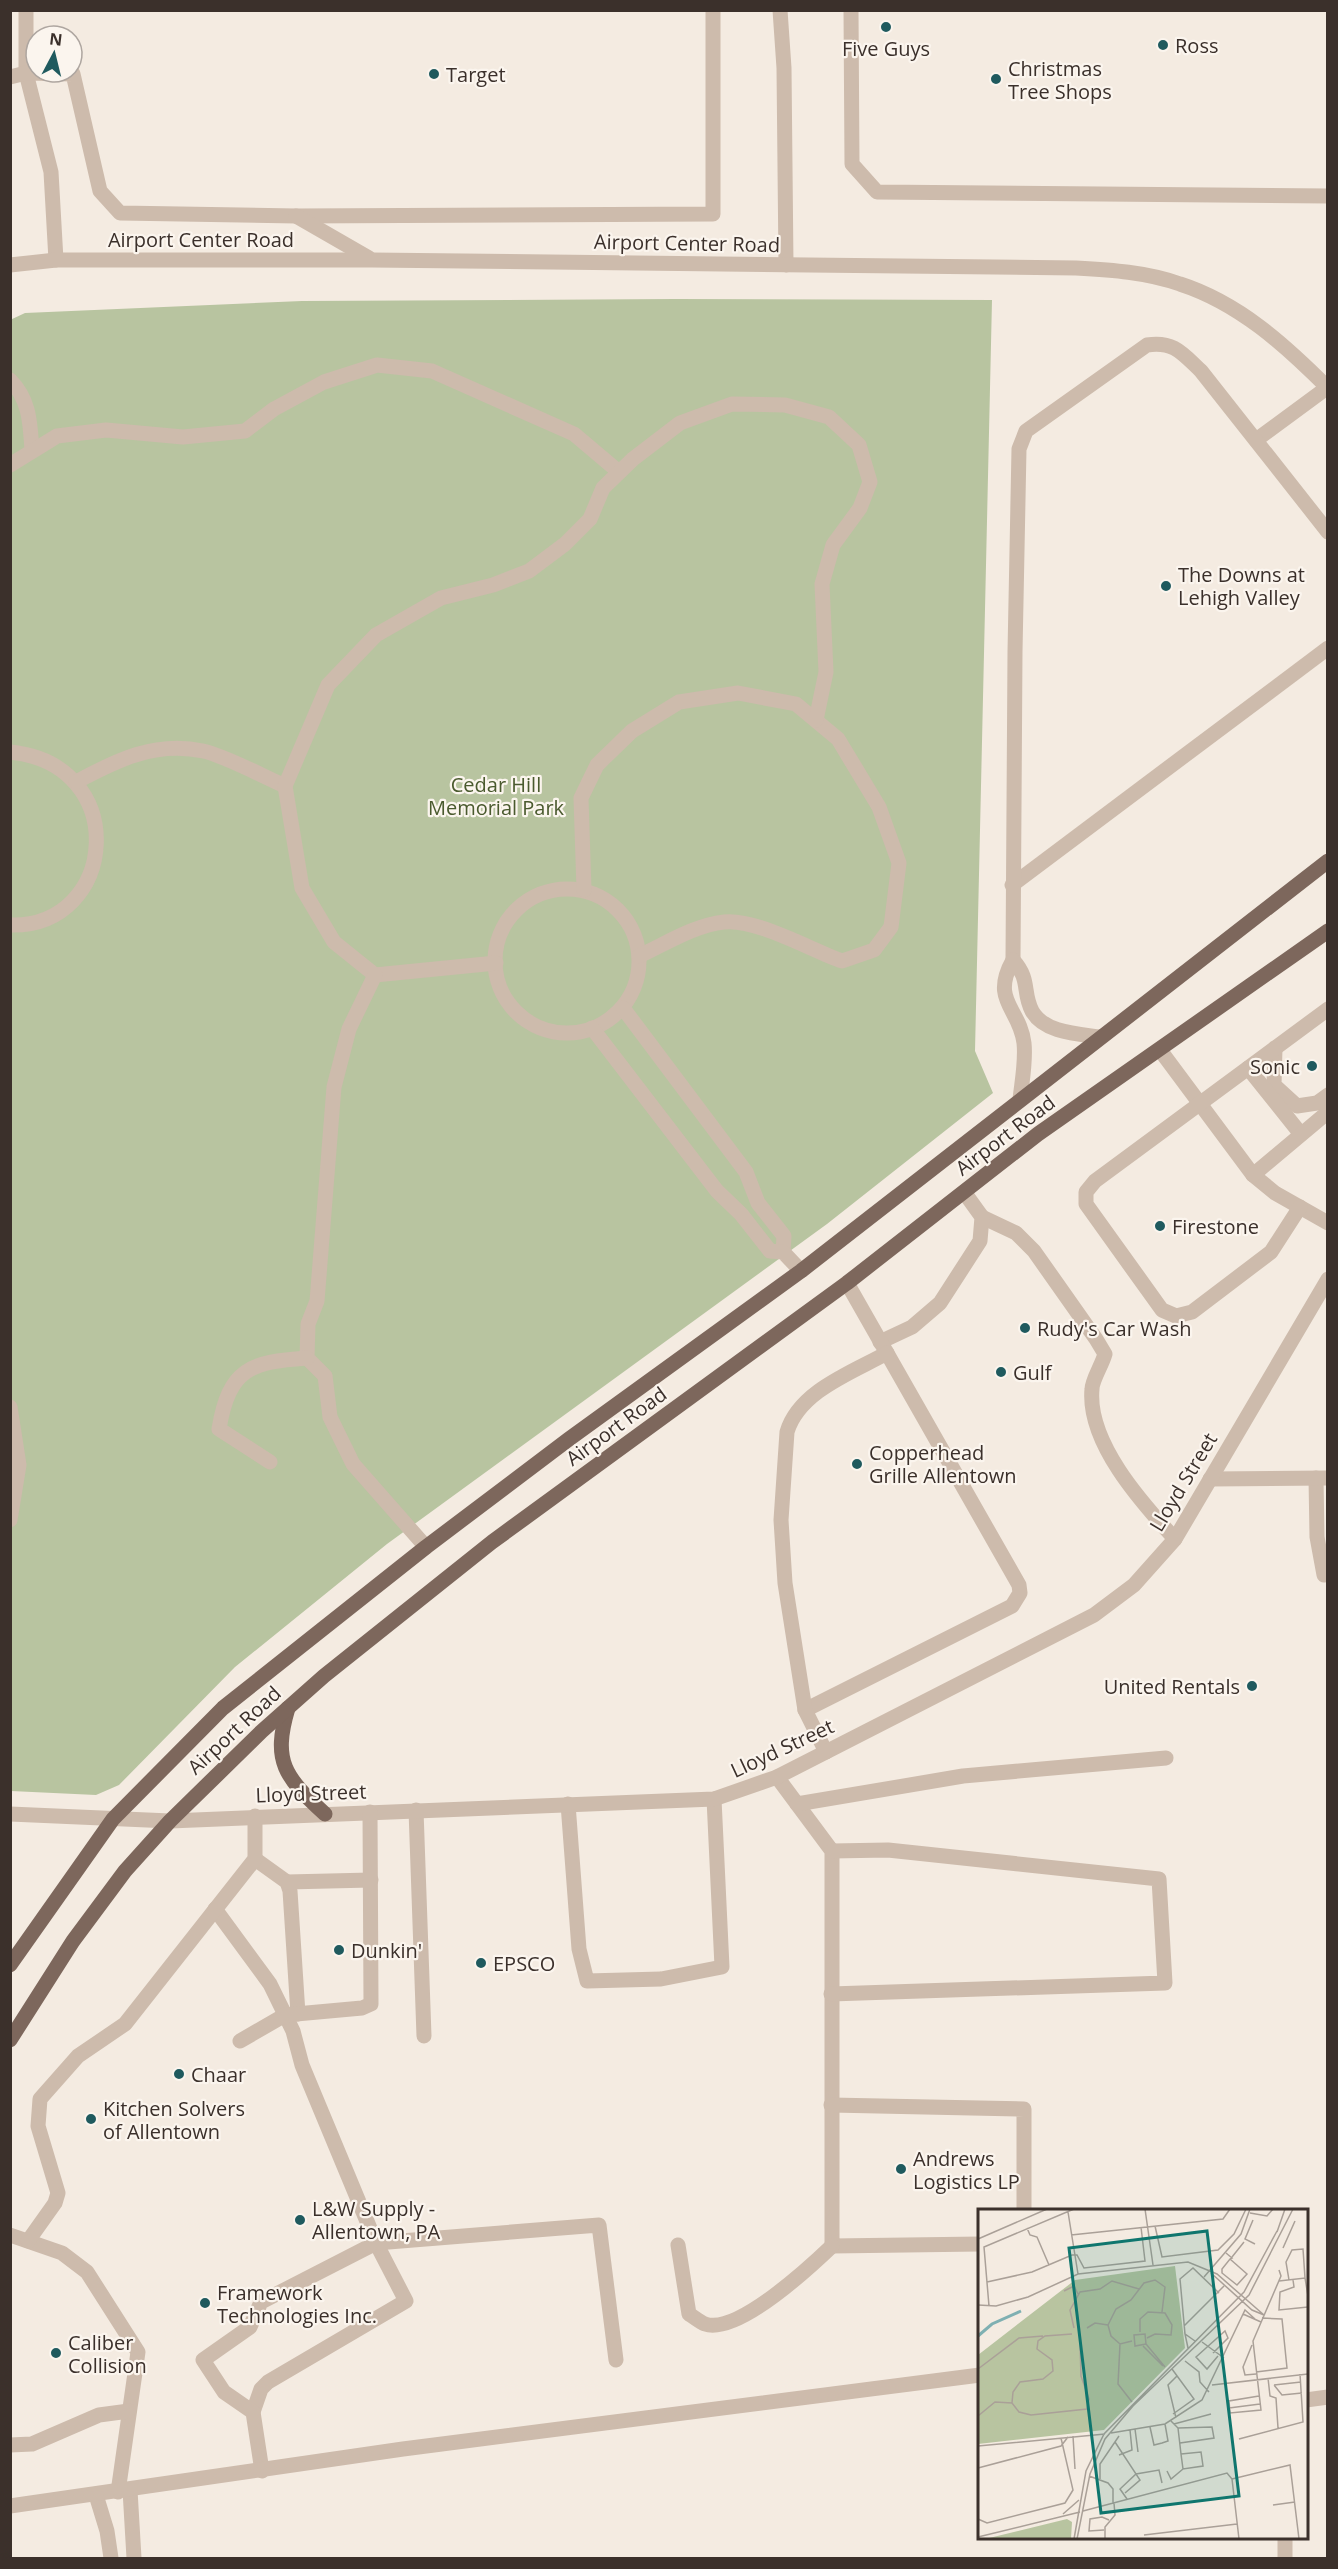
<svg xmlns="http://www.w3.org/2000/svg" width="1338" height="2569" font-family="'Open Sans',sans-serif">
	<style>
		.green { fill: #b8c4a0 }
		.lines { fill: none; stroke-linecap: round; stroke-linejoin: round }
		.minor { stroke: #cdbbac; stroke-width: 15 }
		.major { stroke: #7d675c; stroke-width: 15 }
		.poi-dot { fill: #1f5a5e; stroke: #fbf5ee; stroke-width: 2 }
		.labels { text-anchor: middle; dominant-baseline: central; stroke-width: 4.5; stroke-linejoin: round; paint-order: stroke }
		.poi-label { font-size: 20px; fill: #3b302b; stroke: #fbf5ee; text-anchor: start }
		.street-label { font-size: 20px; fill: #3b302b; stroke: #fbf5ee }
		.park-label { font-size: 20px; fill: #4a5a2e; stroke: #fbf5ee }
		.inset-river { fill: none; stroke: #7fb0b2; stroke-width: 3 }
		.inset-road { fill: none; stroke: #aaa098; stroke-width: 1.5 }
		.view { fill: #0f766e; fill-opacity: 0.15; stroke: #0f766e; stroke-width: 3 }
		.inset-edge { fill: none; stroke: #3b302b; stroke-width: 3 }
	</style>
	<rect width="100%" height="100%" fill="#f4ebe1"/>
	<!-- green -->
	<path class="green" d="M675,299L992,300L975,1051L993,1093L827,1224L387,1544L235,1667L119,1785L96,1795L11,1791L10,320L25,313L302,301Z"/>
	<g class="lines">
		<!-- minor -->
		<g class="minor">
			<path d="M26,10V73L51,172L56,260"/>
			<path d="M780,10L784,68L786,265"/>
			<path d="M851,10L852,164L877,192L1328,196"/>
			<path d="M10,77L26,73L73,74L100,191L120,213L296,216L713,214V10"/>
			<path d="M296,216L369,258"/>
			<path d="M10,265L56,260H372L1076,268C1111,270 1146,272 1180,284C1239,303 1285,345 1328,388"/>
			<path d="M10,380C30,400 30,423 32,450"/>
			<path d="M1256,440L1328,387"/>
			<path d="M10,465L57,436L106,430L183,437L245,431L274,409L324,382L377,365L432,371L574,434L619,472"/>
			<path d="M10,752C132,764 118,928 10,925"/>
			<path d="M76,782C117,760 155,741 203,751C226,756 262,776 285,786"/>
			<path d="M1012,885L1328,648"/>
			<circle cx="567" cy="961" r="72"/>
			<path d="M584,890L581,798L597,765L632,731L679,702L738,693L796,704L838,739L879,807L899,863L891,927L874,950L842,961C811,950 755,918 724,922C695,925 665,944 639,956"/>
			<path d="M1013,960L1015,652L1019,449L1026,431L1147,345C1174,341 1182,353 1201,371L1328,532"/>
			<path d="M496,963L375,975L334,942L302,888L285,786L328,685L376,635L441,598L493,585L529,571L565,544L590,519L603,488L633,459L680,423L732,404L785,405L829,417L859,445L870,482L860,508L833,545L822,584L826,672L816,720"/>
			<path d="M375,975L349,1029L334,1087L317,1301L308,1324L307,1358L325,1376L330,1417L353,1464L426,1547"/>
			<path d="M623,1008L746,1172L758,1203L784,1236L783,1252"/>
			<path d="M592,1028L717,1191L741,1214L770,1251L783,1252L801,1271"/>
			<path d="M1275,1048L1274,1085L1297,1106L1317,1103L1328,1095"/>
			<path d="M1160,1050L1253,1175L1275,1193L1328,1223"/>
			<path d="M1248,1068L1300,1133"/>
			<path d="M1020,1099C1022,1081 1026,1061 1024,1043C1020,1008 990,1001 1013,960C1031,980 1022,992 1032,1011C1044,1033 1079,1034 1100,1037"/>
			<path d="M1253,1175L1328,1112"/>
			<path d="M1300,1207L1271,1252L1192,1312L1176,1316L1162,1310L1086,1204V1192L1095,1181L1328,1009"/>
			<path d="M982,1217L1016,1233L1034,1251L1096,1339L1105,1354C1102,1365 1092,1380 1092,1389C1087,1442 1141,1502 1175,1539"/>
			<path d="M880,1342L912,1327L940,1303L980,1241L982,1217L964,1192"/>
			<path d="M10,1407L19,1465L10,1520"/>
			<path d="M270,1462L219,1429C229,1368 251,1362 307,1358"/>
			<path d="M1316,1478L1317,1537L1324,1575"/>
			<path d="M1210,1479L1328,1478"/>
			<path d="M805,1710L1012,1606L1020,1593L1019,1585L847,1283"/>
			<path d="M826,1752L805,1710L785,1583L781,1520L787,1432C799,1391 853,1372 887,1353"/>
			<path d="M777,1777L832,1851V2246L980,2244"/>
			<path d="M568,1804L579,1949L587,1981L661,1979L722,1967L714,1799"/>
			<path d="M797,1804L963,1776L1166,1758"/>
			<path d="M416,1810L424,2036"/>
			<path d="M10,1814L170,1821L714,1799L777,1777L1094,1615L1134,1585L1175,1539L1328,1279"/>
			<path d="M255,1859L287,1882L290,1891L298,2014"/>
			<path d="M287,1882L371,1880"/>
			<path d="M215,1909L270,1984L293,2031L302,2065L376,2243L406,2301L268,2382L261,2389L253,2412"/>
			<path d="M831,1994L1165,1983L1159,1879L888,1850L832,1851"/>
			<path d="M240,2041L285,2015L362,2008L371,2004L370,1812"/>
			<path d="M831,2105L1024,2109V2210"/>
			<path d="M10,2235L62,2253L87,2272L138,2352L118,2492"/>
			<path d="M28,2241L55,2203L58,2193L38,2126L40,2099L78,2056L125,2024L255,1859V1816"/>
			<path d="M678,2245L689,2314C694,2317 700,2322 705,2324C737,2335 810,2267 832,2246"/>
			<path d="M1306,2400L1328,2397"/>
			<path d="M10,2445L32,2444L99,2415L129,2411"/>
			<path d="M262,2471L253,2412L224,2392L203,2360L250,2327L261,2302L376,2243L599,2225L616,2360"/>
			<path d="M130,2490L134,2558"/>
			<path d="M96,2495L107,2531L111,2558"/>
			<path d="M10,2506L403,2449L980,2375"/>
			<path d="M1285,2558V2538"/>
		</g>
		<!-- major -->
		<g class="major">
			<path d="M288,1708C272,1762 285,1777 325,1814"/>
			<path d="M10,1965L113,1819L223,1708L426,1547L569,1439L801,1271L1328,861"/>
			<path d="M10,2040L73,1941L125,1871L170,1821L262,1731L324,1676L492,1542L847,1283L1038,1134L1328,931"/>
		</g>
	</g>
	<!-- markers -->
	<g class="poi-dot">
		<circle cx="886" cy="27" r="6"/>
		<circle cx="1163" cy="45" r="6"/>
		<circle cx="434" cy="74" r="6"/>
		<circle cx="996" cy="79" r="6"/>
		<circle cx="1166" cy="586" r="6"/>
		<circle cx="1312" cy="1066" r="6"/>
		<circle cx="1160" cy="1226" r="6"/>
		<circle cx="1025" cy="1328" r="6"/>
		<circle cx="1001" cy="1372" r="6"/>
		<circle cx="857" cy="1464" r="6"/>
		<circle cx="1252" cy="1686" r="6"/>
		<circle cx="339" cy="1950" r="6"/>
		<circle cx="481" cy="1963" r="6"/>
		<circle cx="179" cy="2074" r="6"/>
		<circle cx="91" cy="2119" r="6"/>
		<circle cx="901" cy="2169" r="6"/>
		<circle cx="300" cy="2220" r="6"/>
		<circle cx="205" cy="2303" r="6"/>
		<circle cx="56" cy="2353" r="6"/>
	</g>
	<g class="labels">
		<!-- poi labels -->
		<g class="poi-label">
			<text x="1175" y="45">Ross</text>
			<text x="886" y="48" text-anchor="middle">Five Guys</text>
			<text x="1008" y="68">Christmas<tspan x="1008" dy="23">Tree Shops</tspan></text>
			<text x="446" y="74">Target</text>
			<text x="1178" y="574">The Downs at<tspan x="1178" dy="23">Lehigh Valley</tspan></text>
			<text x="1300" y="1066" text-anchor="end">Sonic</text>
			<text x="1172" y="1226">Firestone</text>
			<text x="1037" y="1328">Rudy's Car Wash</text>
			<text x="1013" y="1372">Gulf</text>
			<text x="869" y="1452">Copperhead<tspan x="869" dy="23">Grille Allentown</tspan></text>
			<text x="1240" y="1686" text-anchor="end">United Rentals</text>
			<text x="351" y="1950">Dunkin'</text>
			<text x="493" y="1963">EPSCO</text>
			<text x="191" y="2074">Chaar</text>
			<text x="103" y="2108">Kitchen Solvers<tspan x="103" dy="23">of Allentown</tspan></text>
			<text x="913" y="2158">Andrews<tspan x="913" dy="23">Logistics LP</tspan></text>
			<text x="312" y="2208">L&amp;W Supply -<tspan x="312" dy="23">Allentown, PA</tspan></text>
			<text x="217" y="2292">Framework<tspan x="217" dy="23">Technologies Inc.</tspan></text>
			<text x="68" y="2342">Caliber<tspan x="68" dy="23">Collision</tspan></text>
		</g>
		<!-- street labels -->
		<g class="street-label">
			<text x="201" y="239">Airport Center Road</text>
			<text transform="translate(687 243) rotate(1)">Airport Center Road</text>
			<text transform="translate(1005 1135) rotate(-37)">Airport Road</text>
			<text transform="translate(616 1426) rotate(-36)">Airport Road</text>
			<text transform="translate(1183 1482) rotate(-59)">Lloyd Street</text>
			<text transform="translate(234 1730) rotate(-43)">Airport Road</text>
			<text transform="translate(782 1748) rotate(-25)">Lloyd Street</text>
			<text transform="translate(311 1793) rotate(-2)">Lloyd Street</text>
		</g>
		<!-- park labels -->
		<g class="park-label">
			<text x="496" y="784">Cedar Hill<tspan x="496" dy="23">Memorial Park</tspan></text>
		</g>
	</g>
	<!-- overview -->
	<g transform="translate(978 2209)">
		<rect width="330" height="330" fill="#f4ebe1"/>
		<path d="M197,57L207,139L126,221L0,235V146L97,71ZM89,310L94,313L93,330H7Z" fill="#b8c4a0"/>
		<path class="inset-river" d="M0,127L14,115L43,102"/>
		<path class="inset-road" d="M167,0L175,56M90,3L100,65M272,4L289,7L295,0M275,11L267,30L277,35M177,17L184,48L240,41L256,25L268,0M49,19L52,26L59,28L71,56M299,23L307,0M93,26L245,10L252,0M0,30L69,0M305,39L317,12M248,44L254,49L252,50L244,60V64L259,76L269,65L252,50M254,48L266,33M233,64L274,101L286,106M226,68L263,25L272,0M311,71L308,53L314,41L325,40L327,69M315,71L316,78L302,83L301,101L330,98M301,72L327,69L330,87M9,73L54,63L94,46H99L106,59L167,52L163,18M86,82L96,77L100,85M0,96L18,97L50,88L100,65L210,53L239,65L286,106M11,97L6,38L96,0M265,105L283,113M206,117L246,77M96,119L92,101L102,83L122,80L134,72L161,80M109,119L117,114L130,116M162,123V110L170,103L187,104L194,116L193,126L177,125L169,129M207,125L202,70L215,59L241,84M154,132L142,135L133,127L130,116L138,100L153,91L166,74L177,71L187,78L184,103M224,133L246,149M142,135L140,175L154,193M168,135L157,137L156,126L167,125L168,135L187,158M274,136L265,158L267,166L278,165M165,137L185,157M210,139L207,125L217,132M235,144L250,129L247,122L218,148L229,160L240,147M207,152L221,163L222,173L231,183M0,160L41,129L65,127M194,160L216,190L195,205M278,163L309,159L304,110L284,109M290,169L292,187L298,189L300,219M234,176L330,165M296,176L304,186L324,184M296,176L323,173M281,187L251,192L252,204L283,201L275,132L303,67L301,61M34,194L35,183L42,173L65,170L75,162L74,151L59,140L60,132L67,127L94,125M251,199L282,195M0,207L17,193L34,194L41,203L53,206L109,200L111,190L103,167L102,134M198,209L190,176L199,167M193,212L200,219L203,245L205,260L225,257L223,243L203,245M196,215L233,205M172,218L176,236L184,234L190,232L187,215M200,219L234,218L236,229L202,234M157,220L160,243M133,224L187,215L224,191L267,101L277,110M95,227L97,260M261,230L325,213L322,165M137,233L162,271L147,284M0,237L127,225M141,246L154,241L152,221M0,259L83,237L90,228M189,262L193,270L205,260M111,267L130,274L135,280V294M122,270V255L141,227M254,270L312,256L321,330M149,290L142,280L158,265L181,261L184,274M295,296L317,293M105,302L249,264L254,270L261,330M85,305L101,291M0,310L9,314L87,294L95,281L83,229M126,321L111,322L112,310L124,308L131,311M166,326L259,315M0,328L102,303M96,330L108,262L126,225L266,83L299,22M99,330L112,265L127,230L155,197L271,86L315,0M127,330V318L137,306L136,294"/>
		<path class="view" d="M229,22L261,287L123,304L91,39Z"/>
		<rect width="330" height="330" class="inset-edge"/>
	</g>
	<!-- border -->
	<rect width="1338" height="2569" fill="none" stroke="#3b302b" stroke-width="24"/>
	<!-- north arrow -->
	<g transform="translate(54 54) rotate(7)"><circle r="28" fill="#fbf5ee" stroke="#aea6a0" stroke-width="1.5"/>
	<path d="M0-4.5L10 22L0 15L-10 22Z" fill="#1f5a5e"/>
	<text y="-9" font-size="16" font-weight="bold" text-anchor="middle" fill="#3b302b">N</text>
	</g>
</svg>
